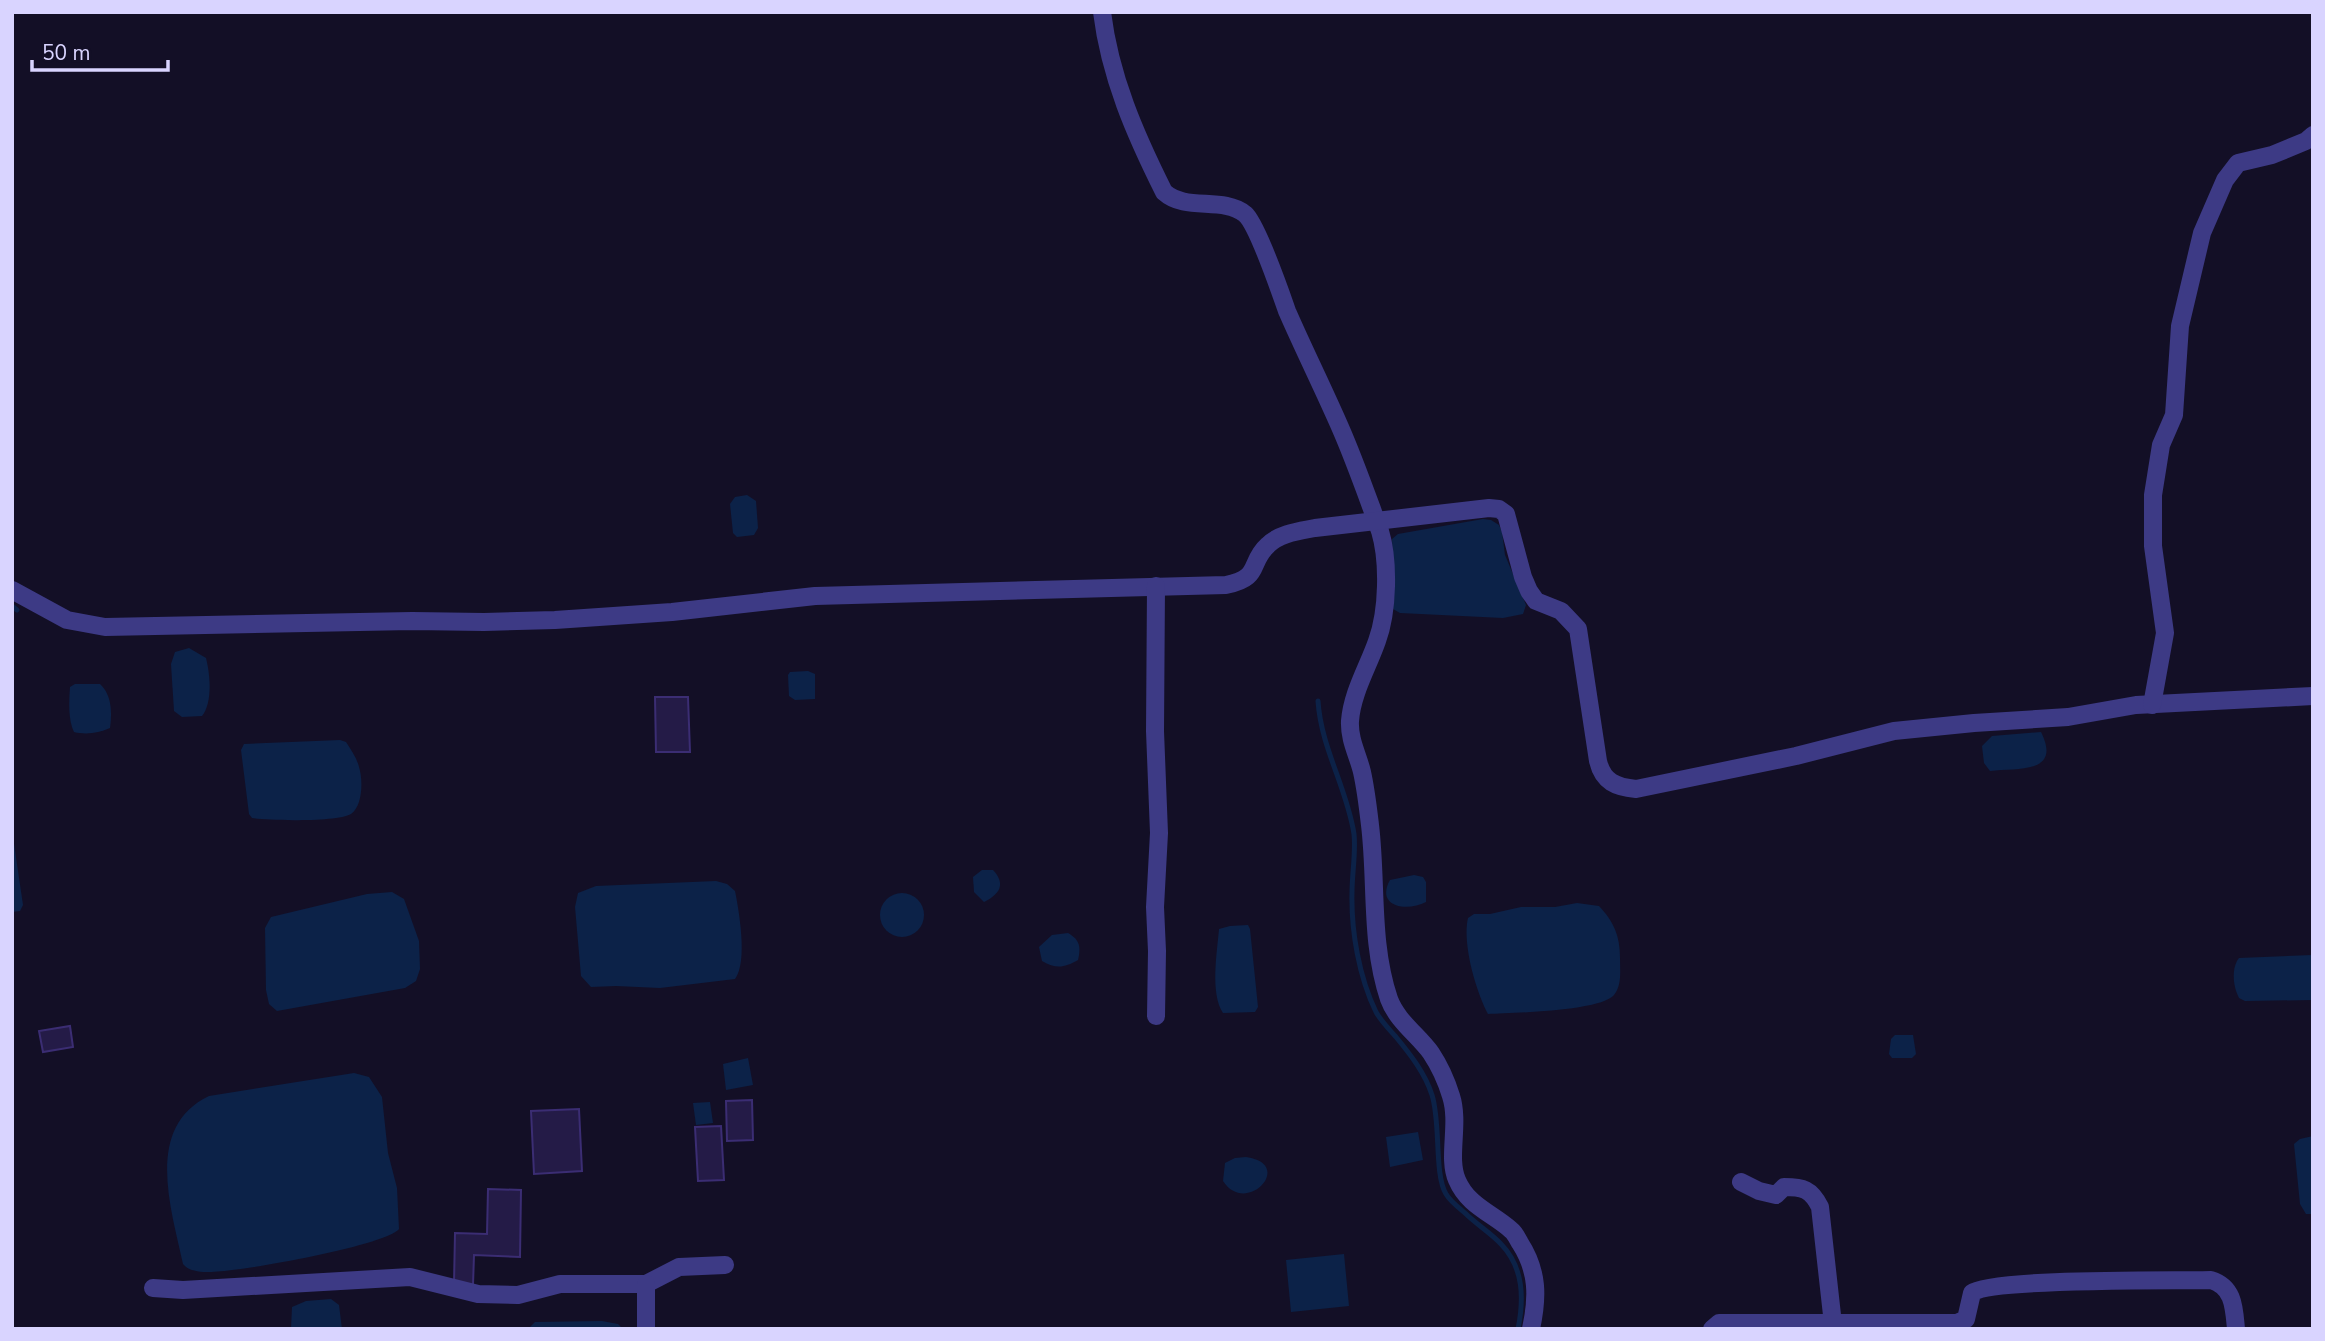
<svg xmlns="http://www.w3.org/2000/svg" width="2325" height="1341" font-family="'Nunito Sans',sans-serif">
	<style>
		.water { fill: #0c2248 }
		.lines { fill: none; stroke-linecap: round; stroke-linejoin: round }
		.stream { stroke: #0c2248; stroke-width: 5 }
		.building { fill: #241b47; stroke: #3b2d73; stroke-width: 2 }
		.minor { stroke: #3d3a85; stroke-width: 18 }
	</style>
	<rect width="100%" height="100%" fill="#130f26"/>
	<!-- water -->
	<g class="water">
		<path d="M747,495L756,501L758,528L754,535L737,537L733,533L730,504L735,497Z"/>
		<path d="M1483,519L1491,520L1499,525L1502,532L1505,555L1526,605L1523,614L1503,618L1400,613L1393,609L1392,539L1398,534Z"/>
		<path d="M189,648L206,658C210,674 213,702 202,716L182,717L174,711L171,664L175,652Z"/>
		<path d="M808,671L815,674V699L795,700L789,696L788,675L790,672Z"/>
		<path d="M75,684H100C112,695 112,713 110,728C99,733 86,735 74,732C68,720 69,701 70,687Z"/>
		<path d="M2041,732C2062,774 2018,768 1990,771L1984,763L1982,746L1992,736Z"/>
		<path d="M340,740L346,742C351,750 357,758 359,767C363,779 363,806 351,814C338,822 269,821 252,818L249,814L241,750L244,744Z"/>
		<path d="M12,830L23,905L20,911L12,912Z"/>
		<path d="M982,870H993C1006,884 1000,894 984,902L974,892L973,877Z"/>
		<path d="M1414,875L1423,877L1426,882V902C1407,912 1375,907 1390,880Z"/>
		<path d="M716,881L727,884L735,891C739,911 748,962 735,979L660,988L616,986L591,987L581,976L575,907L578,893L596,886Z"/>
		<path d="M392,892L404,899L419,941L420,969L416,981L405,988L277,1011L269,1004L266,990L265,928L271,917L367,894Z"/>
		<circle cx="902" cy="915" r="22"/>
		<path d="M1577,903L1599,906C1614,922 1620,936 1620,958C1620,971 1622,985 1614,995C1601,1011 1512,1013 1488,1014C1476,991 1462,944 1468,918L1474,914H1490L1521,907H1555Z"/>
		<path d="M1248,925L1250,929L1258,1007L1255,1012L1223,1013C1210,993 1217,953 1219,929L1230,926Z"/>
		<path d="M1068,933C1080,940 1081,947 1078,960C1064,968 1056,969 1042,961L1039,947L1052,935Z"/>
		<path d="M2313,955V1000L2245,1001L2239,998C2233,987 2231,968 2239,958Z"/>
		<path d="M1895,1035H1913L1916,1054L1912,1058H1892L1889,1054L1891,1039Z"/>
		<path d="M748,1058L753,1085L726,1090L723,1064Z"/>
		<path d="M354,1073L369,1077L382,1097L388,1153L397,1188L399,1229C385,1246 231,1274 203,1272C195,1271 188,1270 183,1264C171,1208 144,1127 209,1096Z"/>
		<path d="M710,1102L713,1123L696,1125L693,1103Z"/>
		<path d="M1418,1132L1423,1160L1390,1167L1386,1137Z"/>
		<path d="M2313,1136V1214H2306L2300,1204L2294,1144L2300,1139Z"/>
		<path d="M1246,1157C1296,1164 1246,1217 1223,1181L1225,1163L1235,1158Z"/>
		<path d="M1344,1254L1349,1306L1291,1312L1286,1260Z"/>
		<path d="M331,1299L339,1305L342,1329H291L292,1307L306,1301Z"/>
		<path d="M602,1321L618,1324L623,1329H528L535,1322Z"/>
	</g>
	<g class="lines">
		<!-- stream -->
		<g class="stream">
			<path d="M12,606L17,610"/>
			<path d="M1318,701C1321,748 1347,788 1354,834C1356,852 1352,874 1352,892C1351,931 1359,977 1376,1012C1381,1021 1389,1029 1396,1037C1410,1054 1425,1073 1432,1095C1441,1123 1434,1174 1446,1194C1450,1201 1459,1208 1465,1213C1476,1224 1491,1233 1501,1244C1524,1268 1524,1299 1518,1329"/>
		</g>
	</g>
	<!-- building -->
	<g class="building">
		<path d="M655,697H688L690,752H656Z"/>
		<path d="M70,1026L73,1047L43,1052L39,1031Z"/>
		<path d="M752,1100L753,1140L727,1141L726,1101Z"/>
		<path d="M579,1109L582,1171L534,1174L531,1111Z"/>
		<path d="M721,1126L724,1180L698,1181L695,1127Z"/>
		<path d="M488,1189L521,1190L520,1257L474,1255L473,1285L454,1284L455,1233L487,1234Z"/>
	</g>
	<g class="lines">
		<!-- minor -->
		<g class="minor">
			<path d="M1102,12C1110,77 1135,134 1164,192C1186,212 1222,196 1245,214C1257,224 1280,291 1287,311C1304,350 1323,388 1340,427C1355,461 1367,496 1380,531C1389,561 1388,611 1377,641C1368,667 1352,693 1350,721C1349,740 1358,755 1362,772C1366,790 1368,808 1370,825C1377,883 1370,943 1389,999C1397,1021 1418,1035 1431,1053C1439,1065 1447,1083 1451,1096C1460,1124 1447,1157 1457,1180C1468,1206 1492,1213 1511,1230C1515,1233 1517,1238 1520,1243C1538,1271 1538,1297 1531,1329"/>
			<path d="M12,590L67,620L105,627L412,621L484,622L555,620L672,612L815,596L1226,585C1262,578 1248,563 1268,545C1280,533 1300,531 1315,528L1489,508L1499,509L1506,514L1523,577L1529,591L1536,601L1561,611L1578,629L1598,761C1603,782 1616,787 1636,789L1796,756L1894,731L1974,723L2068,717L2136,705L2313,696"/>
			<path d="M2152,705L2165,633L2153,546V495L2161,445L2174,415L2180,326L2202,233L2225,180L2238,163L2272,155L2306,141L2313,135"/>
			<path d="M1156,1016L1157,951L1155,907L1159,833L1155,731L1156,586"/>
			<path d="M1741,1182L1759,1191L1776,1195L1784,1187C1803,1187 1811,1189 1820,1207L1833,1324"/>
			<path d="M153,1288L183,1290L410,1277L478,1294L518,1295L560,1284H646L679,1267L725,1265"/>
			<path d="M646,1329V1284"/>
			<path d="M1712,1329L1719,1323H1957L1966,1319L1972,1293C1990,1278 2176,1281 2211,1280C2234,1287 2234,1308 2236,1329"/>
		</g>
	</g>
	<!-- border -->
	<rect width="2325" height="1341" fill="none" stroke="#d9d4ff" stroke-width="28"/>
	<!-- scale -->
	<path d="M32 60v10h136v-10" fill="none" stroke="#d9d4ff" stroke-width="3.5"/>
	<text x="42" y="60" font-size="21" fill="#d9d4ff" stroke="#130f26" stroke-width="5" paint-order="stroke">50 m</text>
</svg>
